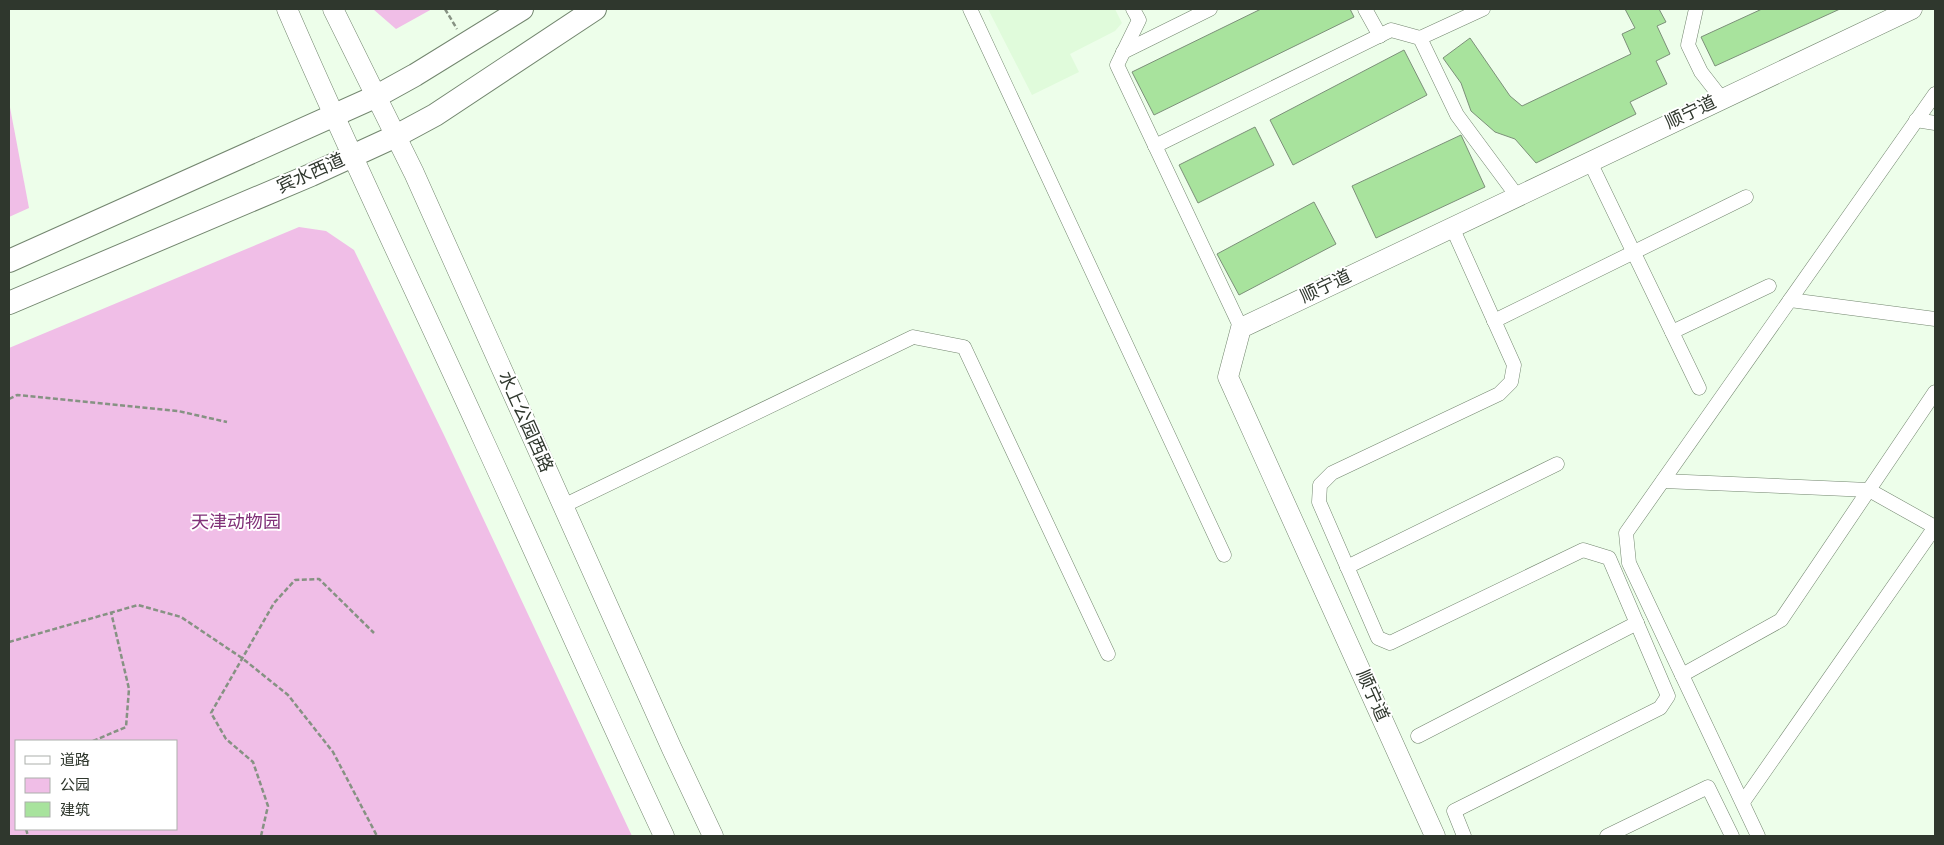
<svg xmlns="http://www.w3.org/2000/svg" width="1944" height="845" font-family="'Alegreya Sans','Noto Sans SC',sans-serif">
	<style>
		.built { fill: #e0fbdb }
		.park { fill: #f0bee7; fill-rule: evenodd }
		.building { fill: #a8e39d; stroke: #7c9079 }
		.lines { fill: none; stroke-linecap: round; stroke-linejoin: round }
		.street-casing { stroke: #73866f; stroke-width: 15 }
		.secondary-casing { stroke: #73866f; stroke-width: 21 }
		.primary-casing { stroke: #73866f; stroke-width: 24 }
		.path { stroke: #869283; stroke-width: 2.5; stroke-dasharray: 5 2.5; stroke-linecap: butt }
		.street { stroke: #fff; stroke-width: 14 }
		.secondary { stroke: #fff; stroke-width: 20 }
		.primary { stroke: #fff; stroke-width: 22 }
		.labels { text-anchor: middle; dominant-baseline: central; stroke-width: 4; stroke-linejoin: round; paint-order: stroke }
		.street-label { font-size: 18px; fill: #2f372d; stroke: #fff }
		.park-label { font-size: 18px; fill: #803178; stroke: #fff }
	</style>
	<rect width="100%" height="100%" fill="#edfeea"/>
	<!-- built -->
	<path class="built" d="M988,9H1115L1122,23L1115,31L1070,54L1079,72L1032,95Z"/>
	<!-- park -->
	<g class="park">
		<path d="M373,9H432L396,29Z"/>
		<path d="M9,102L29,208L9,217Z"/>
		<path d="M299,227L326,231L354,250L444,435L632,836H9V348ZM16,741H176V829H16Z"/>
	</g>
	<!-- building -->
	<g class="building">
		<path d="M1261,9H1350L1354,17L1154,115L1132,72Z"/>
		<path d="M1625,9H1659L1666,22L1657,26L1670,54L1656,61L1667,84L1630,102L1636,114L1536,163L1515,139L1495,132L1471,111L1461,83L1443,58L1470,38L1510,96L1522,106L1631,54L1622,34L1635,28Z"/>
		<path d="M1762,9H1840L1715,66L1701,37Z"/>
		<path d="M1404,50L1427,95L1293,165L1270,120Z"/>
		<path d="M1255,127L1274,165L1198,203L1179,165Z"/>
		<path d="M1461,135L1485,187L1376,238L1352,186Z"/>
		<path d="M1314,202L1336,244L1239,295L1217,254Z"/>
	</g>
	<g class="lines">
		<defs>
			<g id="street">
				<path d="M970,9L1224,555"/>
				<path d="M1133,9L1139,20L1117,65L1241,328"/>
				<path d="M1365,9L1380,36"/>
				<path d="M1483,9L1420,38L1457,115L1517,196"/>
				<path d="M1696,9L1688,45L1701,72L1722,99"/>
				<path d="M1123,52L1210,9"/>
				<path d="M1916,120L1935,123"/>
				<path d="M1155,146L1391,30L1420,38"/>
				<path d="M1590,162L1699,388"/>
				<path d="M1452,227L1514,365L1511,382L1499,394L1332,473L1320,485L1319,502L1378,638L1390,643L1583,550L1609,558L1668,696L1660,708L1454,811L1464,836"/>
				<path d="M1790,300L1935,319"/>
				<path d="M1494,321L1746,197"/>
				<path d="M1672,332L1769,286"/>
				<path d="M1663,481L1869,490L1935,527"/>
				<path d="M563,506L913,337L964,347L1108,654"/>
				<path d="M1347,567L1557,464"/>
				<path d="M1682,675L1781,620L1935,392"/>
				<path d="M1418,736L1637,623"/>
				<path d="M1743,802L1935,527"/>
				<path d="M1607,836L1708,787L1732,836"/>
				<path d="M1758,836L1629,563L1626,533L1935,94"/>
			</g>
			<g id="secondary">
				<path d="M287,9C349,153 417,294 482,437C543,570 602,704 664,836"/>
				<path d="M333,9L414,173L672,749L713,836"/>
				<path d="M1435,836L1228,377L1241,328L1912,9"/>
			</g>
			<g id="primary">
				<path d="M9,261L377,96L415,75L522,9"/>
				<path d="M9,303L311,175L396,136L435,115L595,9"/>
			</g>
		</defs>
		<!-- street casing -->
		<use href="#street" class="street-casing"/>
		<!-- secondary casing -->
		<use href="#secondary" class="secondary-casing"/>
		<!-- primary casing -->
		<use href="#primary" class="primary-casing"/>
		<!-- path -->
		<g class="path">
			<path d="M445,9L457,29"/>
			<path d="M9,399L17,395L178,411L227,422"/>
			<path d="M9,642L138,605L181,617L242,658L288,695L333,752L377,836"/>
			<path d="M93,741L126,727L129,689L111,612"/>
			<path d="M26,829L28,836"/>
			<path d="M261,836L268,806L253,762L226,739L211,713L274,603L295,580L319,579L374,633"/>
		</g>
		<!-- street -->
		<use href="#street" class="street"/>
		<!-- secondary -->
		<use href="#secondary" class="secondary"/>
		<!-- primary -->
		<use href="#primary" class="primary"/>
	</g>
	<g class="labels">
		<!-- street labels -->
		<g class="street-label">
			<text transform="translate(1691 113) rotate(-25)">顺宁道</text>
			<text transform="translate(311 174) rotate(-24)">宾水西道</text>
			<text transform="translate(1326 287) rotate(-25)">顺宁道</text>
			<text transform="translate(525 422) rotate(66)">水上公园西路</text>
			<text transform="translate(1372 696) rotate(66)">顺宁道</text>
		</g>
		<!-- park labels -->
		<g class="park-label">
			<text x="236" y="523">天津动物园</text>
		</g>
	</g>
	<!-- border -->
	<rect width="1944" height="845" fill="none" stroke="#2f372d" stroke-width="20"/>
	<!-- legend -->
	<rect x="15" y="740" width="162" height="90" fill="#ffffff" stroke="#acafab"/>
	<rect x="25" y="756" width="25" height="8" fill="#ffffff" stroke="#acafab"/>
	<text x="60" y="765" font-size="15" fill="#2f372d">道路</text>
	<rect x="25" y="778" width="25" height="15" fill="#f0bee7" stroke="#acafab"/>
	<text x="60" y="790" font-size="15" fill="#2f372d">公园</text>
	<rect x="25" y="802" width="25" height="15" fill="#a8e39d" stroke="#acafab"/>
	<text x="60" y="815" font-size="15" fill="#2f372d">建筑</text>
</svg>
